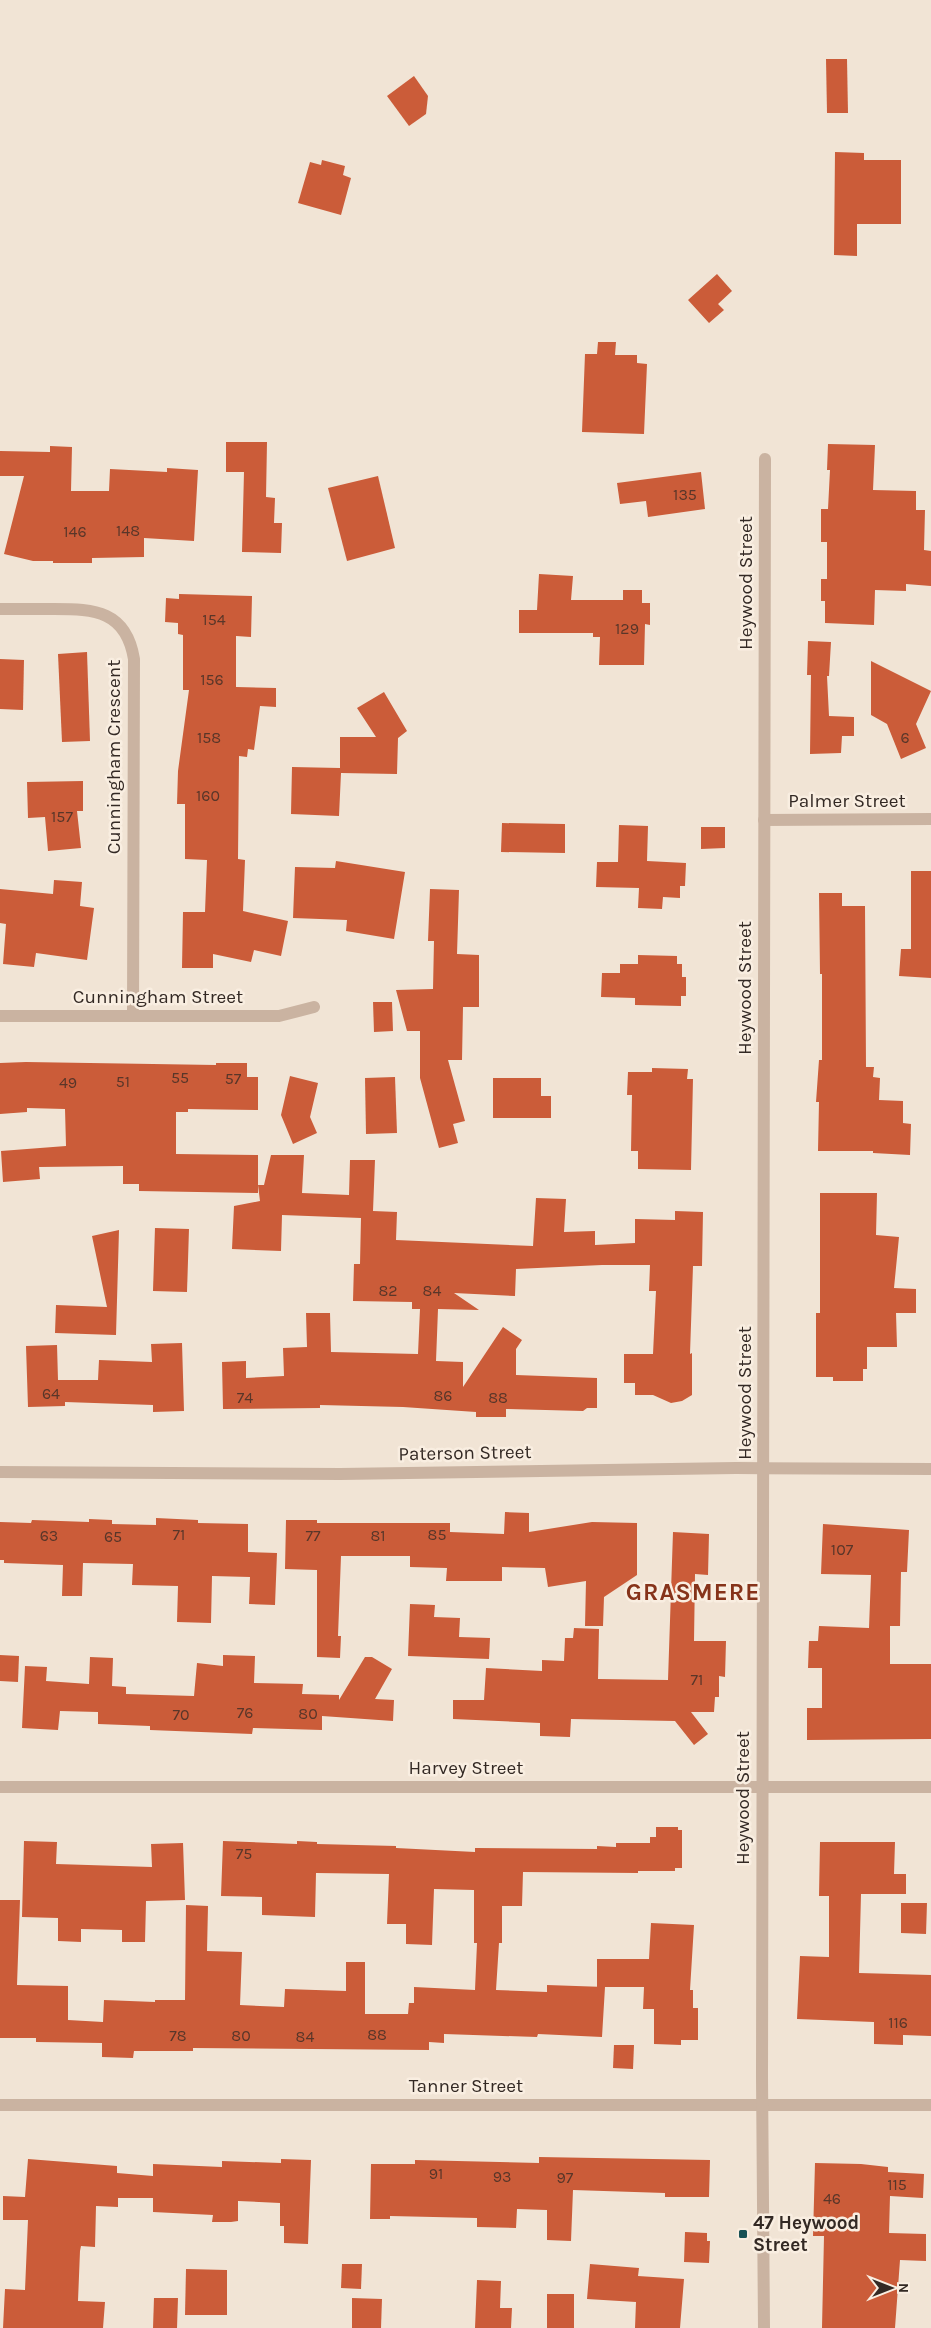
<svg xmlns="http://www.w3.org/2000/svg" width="931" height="2328" font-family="Karla,sans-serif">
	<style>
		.building { fill: #cb5c39 }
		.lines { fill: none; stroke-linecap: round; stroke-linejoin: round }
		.minor { stroke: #cab3a1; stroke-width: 12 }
		.poi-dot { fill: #195256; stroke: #f9eee1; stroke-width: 2 }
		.labels { text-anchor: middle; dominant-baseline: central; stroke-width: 5; stroke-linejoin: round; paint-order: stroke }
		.number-label { font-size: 16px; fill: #593629 }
		.street-label { font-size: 19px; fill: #332924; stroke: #f9eee1 }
		.poi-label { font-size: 19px; font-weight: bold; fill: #332924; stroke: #f9eee1; text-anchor: start }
		.district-label { font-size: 24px; font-weight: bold; letter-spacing: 1px; fill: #86331a; stroke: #f9eee1 }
	</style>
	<rect width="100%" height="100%" fill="#f1e4d5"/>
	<!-- building -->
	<g class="building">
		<path d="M826,59H847L848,113H827Z"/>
		<path d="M414,76L428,96L426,114L409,126L387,96Z"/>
		<path d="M835,152L864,153V160H901V224H857V256L834,255Z"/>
		<path d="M322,160L345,166L343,175L351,178L341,215L298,203L310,162L321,165Z"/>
		<path d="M717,274L732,291L718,304L724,310L709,323L688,300Z"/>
		<path d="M598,342H616L615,355H637V363L647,364L644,434L582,432L585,354H597Z"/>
		<path d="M226,442H267L266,497L275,498L274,523H282L281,553L242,552L244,472H226Z"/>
		<path d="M828,444L875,445L873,490L916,491V510H925L924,550L931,551V586L906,584V591L875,590L874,625L825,623V601H821V579H827V542H821V509H828L830,470H827Z"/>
		<path d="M50,446L72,447L71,491H109L110,469L167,472V468L198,470L194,541L144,538V557L92,558V563H53V561H33L4,554L24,476H0V451L50,452Z"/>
		<path d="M701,472L705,509L648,517L646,501L620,504L617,483Z"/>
		<path d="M378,476L395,548L347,561L328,488Z"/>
		<path d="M539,574L573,576L571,600H623V590H642V603H650V625L645,624L644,665H599L600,637H593V633H519V610H537Z"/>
		<path d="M179,594L252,596L251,637L236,636V687L276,688V707L260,706L254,750L248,749L247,757L239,756L238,859L245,860L243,911L288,921L281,956L254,950L251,962L213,954V968H182L183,912H205L207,860L185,859V804H177L178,771L189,690H183V635L178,634V623L165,622L166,598L179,599Z"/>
		<path d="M808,641L831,642L829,676H827L829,716L854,717V736H842L841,753L810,754L811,675H807Z"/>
		<path d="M87,652L90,741L62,742L58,654Z"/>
		<path d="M0,659L24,660L23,710L0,709Z"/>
		<path d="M871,661L931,691L916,724L926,748L901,759L887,724L871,715Z"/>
		<path d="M384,692L407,731L398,738L397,774L341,773L339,816L291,814L292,767L340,768V737H376L357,708Z"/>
		<path d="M83,781V811H77L81,848L48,851L45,817L28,818L27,782Z"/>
		<path d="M502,823L565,824V853L501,852Z"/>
		<path d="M619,825L648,826L647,861L686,863L685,886H680V898L663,897L662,909L638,908L639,888L596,887L597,862H618Z"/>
		<path d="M701,827H725V848L701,849Z"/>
		<path d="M336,861L405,872L394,939L346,931L347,920L293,918L295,867L335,868Z"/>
		<path d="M911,871H931V978L899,976L901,949H911Z"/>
		<path d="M54,880L82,882L80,906L94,908L87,960L36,953L34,967L3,964L6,924L0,923V889L53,894Z"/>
		<path d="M430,889L459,890L457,954L479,955V1007H463L462,1060H448L465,1121L453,1124L458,1143L439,1148L420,1078V1031H407L396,990L433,989L434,941H428Z"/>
		<path d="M819,893H842V906H865L866,1067H874L873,1077L880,1078L879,1100L903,1101V1123L911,1124L910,1155L873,1153V1151H818L819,1102H816L819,1060H822V974H820Z"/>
		<path d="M638,955L677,956V964H682V977H686V996H681V1006L635,1005V998L601,997L602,973H620V964H638Z"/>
		<path d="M373,1002H392L393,1031L374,1032Z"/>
		<path d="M26,1062L216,1065V1063H247V1077H258V1110L188,1109V1112H176V1154L258,1155V1185H264L271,1155H304L302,1193L349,1195L350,1160H375L373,1211L397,1212L396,1240L533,1246L536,1198L566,1199L564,1232L595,1231V1245L635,1243V1219L675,1220V1211L703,1212L702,1266H693L690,1354L692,1353V1395L682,1401L671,1403L653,1395H635V1383H624V1354H653L656,1291H649L650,1265H602L516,1269L515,1296L454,1293L479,1310L438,1309L436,1361L463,1362V1387L503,1327L522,1340L516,1349V1375L597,1378V1408H587L583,1411L506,1409V1417H476V1412L403,1407L320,1405V1408L223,1409L222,1362L246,1361V1378L284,1376L283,1348L307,1347L306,1313H330L331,1352L418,1354L420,1309H412V1302L353,1301L354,1264H360L361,1218L282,1215L281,1251L232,1249L234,1206L260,1201L258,1185V1193L139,1191V1184H123V1166L39,1167L40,1179L3,1182L1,1151L66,1146L65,1109L27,1108V1112L0,1114V1063Z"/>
		<path d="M652,1068L688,1069L687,1079H693L691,1170L638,1169V1151H631L632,1095H627L628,1072H652Z"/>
		<path d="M290,1076L318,1083L310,1117L317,1133L293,1144L281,1115Z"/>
		<path d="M395,1077L397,1133L366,1134L365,1078Z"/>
		<path d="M493,1078H541V1096H551V1118H493Z"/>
		<path d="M820,1193H877L876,1235L899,1237L894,1288L916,1289V1313H896L897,1347H867V1369H863V1381H833V1377H816V1313H820Z"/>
		<path d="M155,1228L189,1229L187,1292L153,1291Z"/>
		<path d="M119,1230L116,1335L55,1333L56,1305L107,1307L92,1236Z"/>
		<path d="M182,1343L184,1411L153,1412V1405L65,1402V1406L28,1407L26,1346L57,1345L58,1380H98L99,1360L152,1362L151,1344Z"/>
		<path d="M505,1512L529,1513V1532L592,1522L637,1523V1575L604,1597L603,1626H585L586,1581L548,1587L545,1568L502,1567V1581H446L447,1568L410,1567V1556H341L338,1636H341L340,1658L317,1657V1570L285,1569L286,1520H317V1523H450V1532L504,1534Z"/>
		<path d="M156,1518L198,1520V1523L248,1524V1552L277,1553L275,1605L249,1604L250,1577L212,1576L211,1623L177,1622L178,1586L132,1585L133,1564L83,1563L82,1596H62L63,1565L4,1563V1560H0V1522L31,1523L32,1520L89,1522V1519L112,1520V1524L156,1525Z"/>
		<path d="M823,1524L909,1530L907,1572H901L900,1626H890V1664H931V1739L807,1740V1708H822V1668H808L809,1641H818L819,1626L869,1628L871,1575L821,1574Z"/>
		<path d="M673,1532L709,1534L708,1575L695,1574L694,1641H726L725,1677L719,1676V1697H715L714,1712H691L708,1734L694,1745L675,1721L571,1719L570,1737L540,1736V1723L453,1719V1700H484L486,1668L542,1671V1660L564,1661L565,1638H573L574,1628L599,1629L598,1679L668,1680Z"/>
		<path d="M410,1604L435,1605L434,1617L460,1618L459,1637L490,1638L489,1659L408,1656Z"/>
		<path d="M0,1655L19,1656L18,1682L0,1681Z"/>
		<path d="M223,1655L255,1656L254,1683L303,1684L302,1694L339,1695V1700L365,1657H372L392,1669L375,1699L394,1700L393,1721L322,1716V1730L253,1728L252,1734L150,1730V1726L98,1724V1712L60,1711L58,1730L22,1728L25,1666L47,1667L46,1681L89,1684L90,1657L113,1658L112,1686L126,1687V1694L194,1696L197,1663L223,1666Z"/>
		<path d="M656,1827H678V1830H682V1868H675V1871H638V1873L523,1872L522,1906H502V1943H499L496,1990L547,1992V1985L605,1987L602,2037L538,2034L537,2037L444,2034V2043L429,2042V2050L193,2048V2051H134L133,2058L102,2057V2043L36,2042V2038H0V1900H20L17,1985L68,1986V2020L103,2022L104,2000L155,2002V2000H185L186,1905L208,1906L207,1951L242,1952L240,2005L284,2007L285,1989L346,1991V1962H365V2014H408L409,2003H414V1987L475,1990L477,1943H474V1890L434,1889L432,1945L406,1944V1924H387L389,1874L316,1873L315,1917L262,1915V1897L221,1896L223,1841L297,1844V1841L317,1842V1844L396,1846V1848L475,1852V1848L597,1849V1846L616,1847V1843H650V1837H656Z"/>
		<path d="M24,1841L57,1842L56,1864L152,1867L151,1844L183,1843L185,1900L146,1901L145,1942H122V1930L81,1929V1942L58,1941V1918L22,1917Z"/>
		<path d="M820,1842H895L894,1874H906V1894H861L859,1973L931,1975V2036L903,2035V2045L874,2044V2022L797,2019L800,1956L829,1957V1896H819Z"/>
		<path d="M901,1903H927L926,1934L901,1933Z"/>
		<path d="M651,1923L694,1925L690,1990H693V2008H698V2040H681V2045L654,2044V2009H643L644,1987H597V1959H649Z"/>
		<path d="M614,2045H634L633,2069L613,2068Z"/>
		<path d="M539,2157L710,2160L709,2197H665V2193L573,2190L571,2241L547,2240V2210L517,2209L516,2228L477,2227V2218L390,2216V2219H370L371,2164H415V2160L539,2163Z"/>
		<path d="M28,2159L117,2166V2173L153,2176V2164L222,2167V2161L281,2163V2159L311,2160L308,2244L284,2243V2226H280V2203L238,2201V2221L231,2222H212L213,2215L153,2212V2198H118V2207L96,2206L95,2247L81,2246L80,2251L78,2301L105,2302L103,2328H3L5,2289L25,2290L28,2220H3V2196L25,2197Z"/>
		<path d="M815,2163L861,2164L888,2167V2172L924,2174L923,2198L890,2196L889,2233L926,2234V2261L900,2260L895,2328H822L824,2236H813Z"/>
		<path d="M685,2232L707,2233V2241H710L709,2263L684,2262Z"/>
		<path d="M342,2264H362L361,2289L341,2288Z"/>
		<path d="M590,2264L639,2268L638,2276L684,2279L680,2328H635L636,2302L587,2299Z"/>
		<path d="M186,2269L227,2270V2315H185Z"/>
		<path d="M477,2280L501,2281L500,2308H512L511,2328H475Z"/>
		<rect x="547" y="2294" width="27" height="34"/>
		<path d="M154,2298H178L177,2328H153Z"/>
		<path d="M352,2298L382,2299L381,2328H352Z"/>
	</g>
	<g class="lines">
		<!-- minor -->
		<g class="minor">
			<path d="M0,609C18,609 36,609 54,609C95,609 126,611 134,659L133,1016"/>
			<path d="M764,820L931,819"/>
			<path d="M0,1016H279L314,1007"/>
			<path d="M0,1472L340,1474L736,1468L931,1469"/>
			<path d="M0,1787H931"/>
			<path d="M0,2105H931"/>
			<path d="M764,2328L762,2077L765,459"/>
		</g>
	</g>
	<!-- markers -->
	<rect class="poi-dot" x="738" y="2229" width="10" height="10" rx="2.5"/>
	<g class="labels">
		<!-- number labels -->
		<g class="number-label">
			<text x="685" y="494">135</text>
			<text x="128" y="530">148</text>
			<text x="75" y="531">146</text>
			<text x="214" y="619">154</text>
			<text x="627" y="628">129</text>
			<text x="212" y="679">156</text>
			<text x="209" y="737">158</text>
			<text x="905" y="737">6</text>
			<text x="208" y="795">160</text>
			<text x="62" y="816">157</text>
			<text x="180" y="1077">55</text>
			<text x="233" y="1078">57</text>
			<text x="123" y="1081">51</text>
			<text x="68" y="1082">49</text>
			<text x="388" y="1290">82</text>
			<text x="432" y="1290">84</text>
			<text x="51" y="1393">64</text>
			<text x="443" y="1395">86</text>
			<text x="245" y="1397">74</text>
			<text x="498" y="1397">88</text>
			<text x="179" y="1534">71</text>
			<text x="437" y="1534">85</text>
			<text x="49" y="1535">63</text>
			<text x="313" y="1535">77</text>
			<text x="378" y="1535">81</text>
			<text x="113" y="1536">65</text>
			<text x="842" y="1549">107</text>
			<text x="697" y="1679">71</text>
			<text x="245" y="1712">76</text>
			<text x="308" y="1713">80</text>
			<text x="181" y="1714">70</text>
			<text x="244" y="1853">75</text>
			<text x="898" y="2022">116</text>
			<text x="377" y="2034">88</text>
			<text x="178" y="2035">78</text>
			<text x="241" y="2035">80</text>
			<text x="305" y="2036">84</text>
			<text x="436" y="2173">91</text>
			<text x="502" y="2176">93</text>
			<text x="565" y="2177">97</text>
			<text x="897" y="2184">115</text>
			<text x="832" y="2198">46</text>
		</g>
		<!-- street labels -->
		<g class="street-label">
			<text transform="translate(746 583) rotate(-90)">Heywood Street</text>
			<text transform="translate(114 757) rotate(-90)">Cunningham Crescent</text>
			<text x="847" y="801">Palmer Street</text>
			<text transform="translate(745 988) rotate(-90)">Heywood Street</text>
			<text x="158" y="997">Cunningham Street</text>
			<text transform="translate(745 1393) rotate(-90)">Heywood Street</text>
			<text transform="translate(465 1453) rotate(-1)">Paterson Street</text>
			<text x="466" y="1768">Harvey Street</text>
			<text transform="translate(743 1798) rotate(-90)">Heywood Street</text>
			<text x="466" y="2086">Tanner Street</text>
		</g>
		<!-- poi labels -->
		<g class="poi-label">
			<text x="753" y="2223">47 Heywood<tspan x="753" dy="22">Street</tspan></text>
		</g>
		<!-- district labels -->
		<g class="district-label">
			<text x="693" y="1592">GRASMERE</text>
		</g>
	</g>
	<!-- north arrow -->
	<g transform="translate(891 2288) rotate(90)" stroke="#f9eee1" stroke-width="4" paint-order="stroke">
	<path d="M0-4L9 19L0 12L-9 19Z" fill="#332924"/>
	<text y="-8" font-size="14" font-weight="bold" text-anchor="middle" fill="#332924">N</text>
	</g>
</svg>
